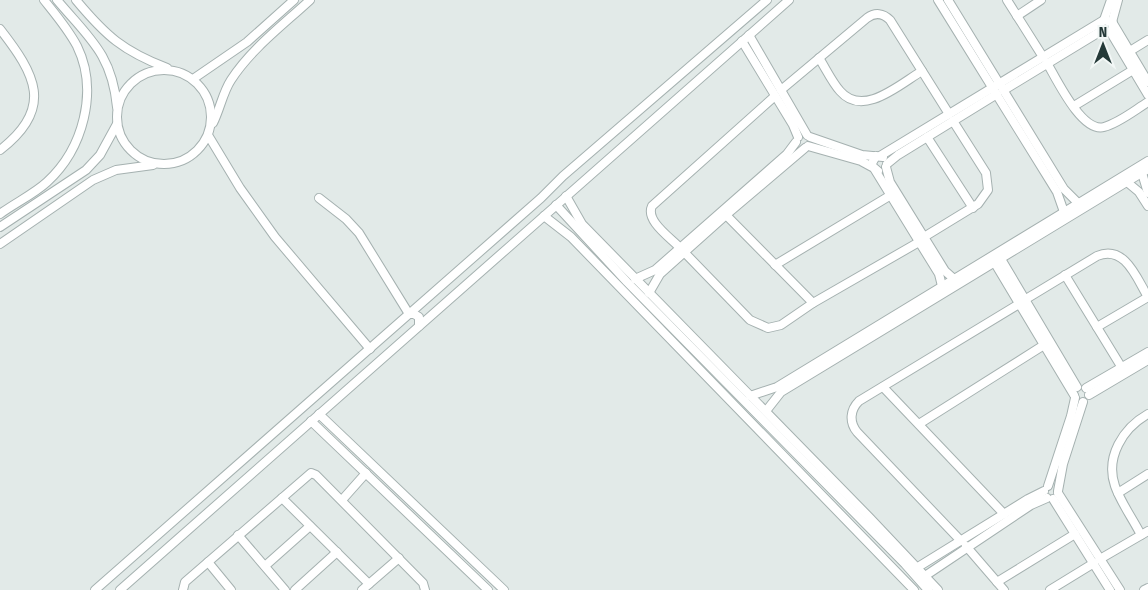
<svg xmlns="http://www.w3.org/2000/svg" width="1148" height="590" font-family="'Fira Sans Condensed',sans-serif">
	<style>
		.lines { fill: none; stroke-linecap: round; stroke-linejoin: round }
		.minor-casing { stroke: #a5b1b0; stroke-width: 10 }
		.minor { stroke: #fff; stroke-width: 8 }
	</style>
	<rect width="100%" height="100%" fill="#e2eae8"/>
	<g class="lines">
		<defs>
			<g id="minor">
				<path d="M57,0C89,38 112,54 117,107"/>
				<path d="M76,0C106,36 123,51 167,68"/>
				<path d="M938,0L1057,192L1064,212"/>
				<path d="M948,0L1064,189L1078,203"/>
				<path d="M1007,0L1043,57"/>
				<path d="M1017,16L1041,0"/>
				<path d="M1104,20L1111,0"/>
				<path d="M1112,22L1118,0"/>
				<path d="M1114,25L1148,82"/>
				<path d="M0,29C35,74 55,108 0,150"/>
				<path d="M1111,33L1148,95"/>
				<path d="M749,35L807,135"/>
				<path d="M742,41L793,125L798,137"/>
				<path d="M1130,51L1148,40"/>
				<path d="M819,58C826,69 832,82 840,91C863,118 900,84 922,71"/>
				<path d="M1047,63C1057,80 1082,133 1104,127C1119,123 1135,110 1148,102"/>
				<circle cx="164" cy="117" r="47"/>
				<path d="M193,79L247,42L294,0"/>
				<path d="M781,90L867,18C875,12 883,13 890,20L949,114"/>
				<path d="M1004,90L1101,31"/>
				<path d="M1074,106L1133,70"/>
				<path d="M213,123C220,109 223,92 231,80C251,49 283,25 310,0"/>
				<path d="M208,135L240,188L275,237L370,349"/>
				<path d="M810,137L862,155L883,157"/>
				<path d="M927,137L973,208"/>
				<path d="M808,146L861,161L872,167"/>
				<path d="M876,156L871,165L878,171"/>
				<path d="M880,156L1104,20L1113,23L1112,31L1103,33L1100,27L1101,23"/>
				<path d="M887,164L898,155L997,94"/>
				<path d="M886,167L890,182L945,271L954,279"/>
				<path d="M875,170L939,274L942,286"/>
				<path d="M1142,173L1148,193"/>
				<path d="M1127,182L1139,192L1148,206"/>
				<path d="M566,196L582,224L870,518L938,590"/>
				<path d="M319,198L346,219L359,233L409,314H414L419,317V326"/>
				<path d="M556,205L627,282L905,564L928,590"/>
				<path d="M0,214C15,203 34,194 47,182C83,149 99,91 77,46C68,29 56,15 44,0"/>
				<path d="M726,215L813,303"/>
				<path d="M544,216L571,237L914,590"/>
				<path d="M0,227L86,170L100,155L117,124"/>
				<path d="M924,237L978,204L988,190L986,173L953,121"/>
				<path d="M0,244L93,180L116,170L153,165"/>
				<path d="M680,248C671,238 645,221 652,206L775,96"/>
				<path d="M685,253L750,320L768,328L781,325L813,303L919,242"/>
				<path d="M1001,259L1077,387"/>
				<path d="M993,260L1074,395"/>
				<path d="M775,265L891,195"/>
				<path d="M1065,275L1122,368"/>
				<path d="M635,279L655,270L787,154L796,142"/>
				<path d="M649,293L660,274L726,215L805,148"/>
				<path d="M1026,299L1097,256C1125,244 1137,279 1148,297"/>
				<path d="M1097,327L1148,297"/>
				<path d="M883,387L1004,514"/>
				<path d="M1086,388L1148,352"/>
				<path d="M1089,395L1148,360"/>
				<path d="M750,396L777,387L1148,161"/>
				<path d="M766,411L781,392L1148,169"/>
				<path d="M319,414L504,590"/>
				<path d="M311,421L488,590"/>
				<path d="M919,424L1044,345"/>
				<path d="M1048,486L1071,416L1075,398"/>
				<path d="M1058,491L1063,464L1083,402"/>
				<path d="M1058,493L1120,590"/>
				<path d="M1118,493L1148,474"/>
				<path d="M282,498L369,584"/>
				<path d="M1053,499L1110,590"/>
				<path d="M342,500L366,473"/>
				<path d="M238,535L285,590"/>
				<path d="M1141,535C1133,519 1121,503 1115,486C1105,457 1123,428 1148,414"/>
				<path d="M961,541L857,432C849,422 850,410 859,401L1019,304"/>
				<path d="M966,546L1004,590"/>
				<path d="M1100,559L1148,531"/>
				<path d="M208,562L231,590"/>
				<path d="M265,566L310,526"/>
				<path d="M918,567L1028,499L1044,491"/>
				<path d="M925,576L1031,505L1047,498"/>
				<path d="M997,582L1075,534"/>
				<path d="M95,590L541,198L563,176L767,0"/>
				<path d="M120,590L789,0"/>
				<path d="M183,590L185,582L311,473L316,475L423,583L425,590"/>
				<path d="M295,590L337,552"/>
				<path d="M362,590L399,558"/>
				<path d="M1050,590L1094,563"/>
				<path d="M1144,590L1148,588"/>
			</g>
		</defs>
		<!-- minor casing -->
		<use href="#minor" class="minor-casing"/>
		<!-- minor -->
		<use href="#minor" class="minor"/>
	</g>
	<!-- north arrow -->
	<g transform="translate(1103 45)" stroke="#f2f7f6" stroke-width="4" paint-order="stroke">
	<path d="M0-4L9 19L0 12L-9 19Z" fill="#243938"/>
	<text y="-8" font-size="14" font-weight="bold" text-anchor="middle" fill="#243938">N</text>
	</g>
</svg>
